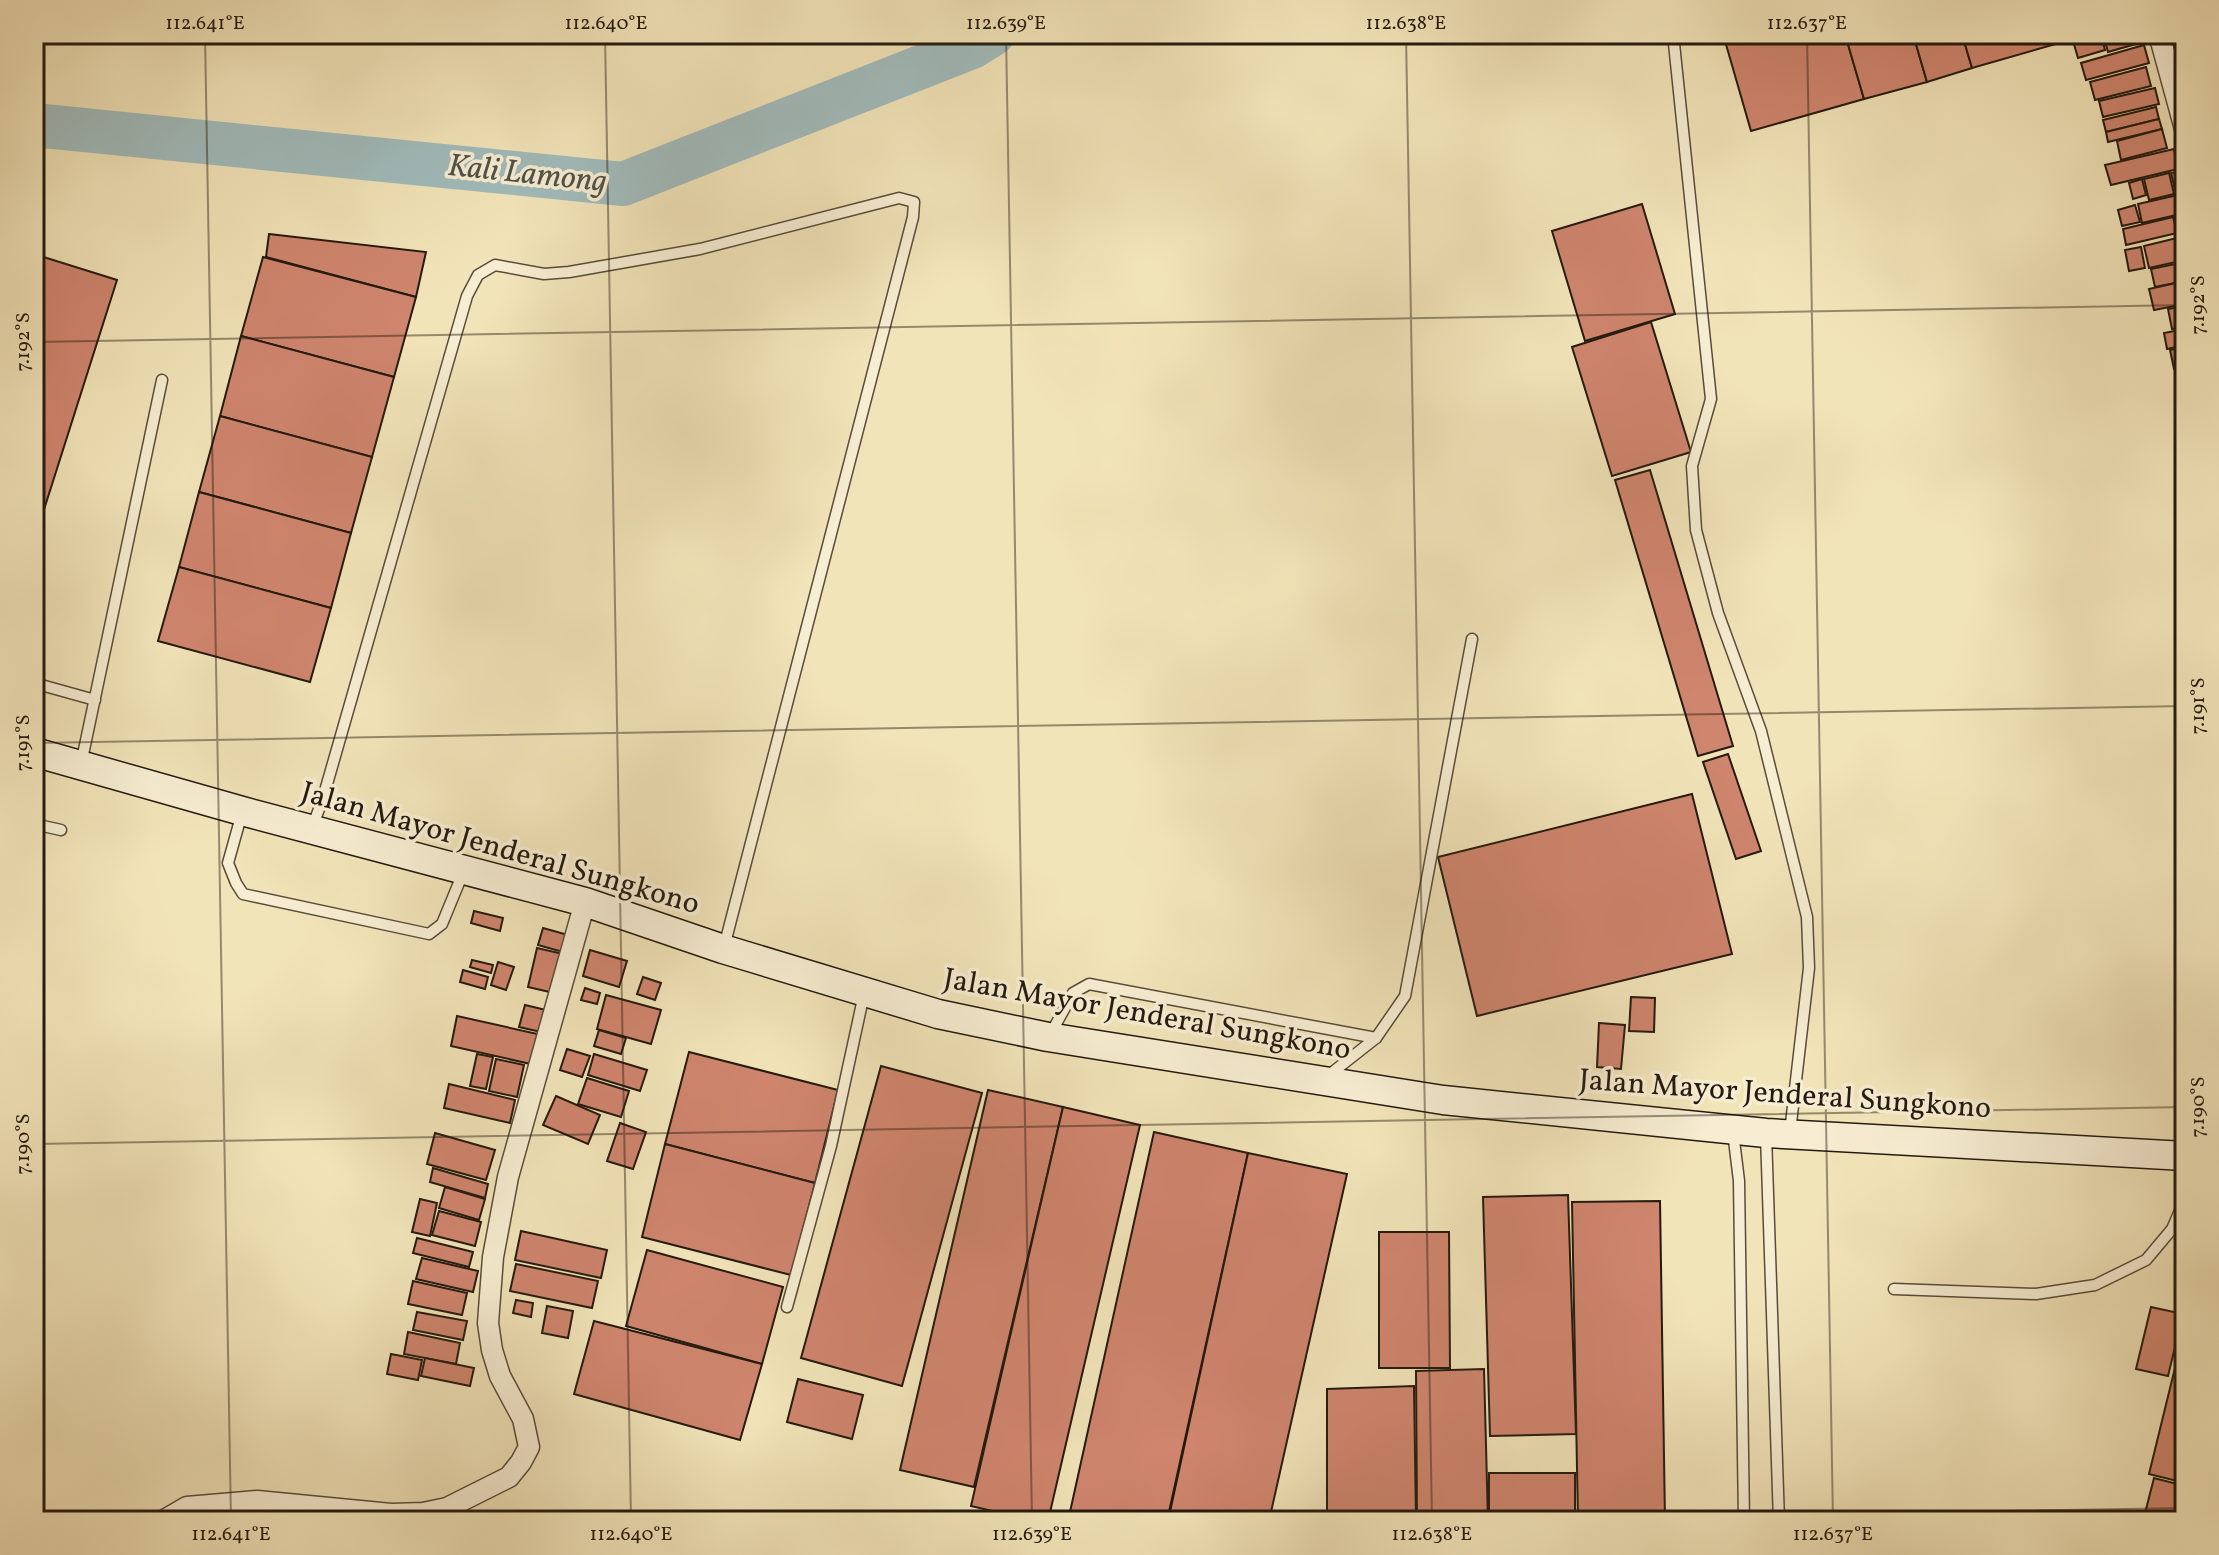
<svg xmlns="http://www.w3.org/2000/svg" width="2219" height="1555" font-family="Vollkorn,serif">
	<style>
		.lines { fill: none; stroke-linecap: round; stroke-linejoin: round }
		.river { stroke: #a1bbbb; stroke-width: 44 }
		.building { fill: #cf856e; stroke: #241a0f; stroke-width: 2 }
		.lane-casing { stroke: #584c3a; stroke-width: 13 }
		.street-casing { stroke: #584c3a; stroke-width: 23 }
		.secondary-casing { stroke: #241a0f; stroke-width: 31 }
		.lane { stroke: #f7edd2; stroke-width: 10 }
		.street { stroke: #f7edd2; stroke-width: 20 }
		.secondary { stroke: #f7edd2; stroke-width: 28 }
		.ticks { fill: none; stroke: #241a0f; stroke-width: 2; stroke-opacity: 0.45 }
		.labels { text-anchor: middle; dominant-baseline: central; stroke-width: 7; stroke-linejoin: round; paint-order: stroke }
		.street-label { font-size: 30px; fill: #241a0f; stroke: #f7edd2 }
		.water-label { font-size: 32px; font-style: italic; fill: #50524b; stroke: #f7edd2 }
		.neatline { fill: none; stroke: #241a0f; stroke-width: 3 }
		.ticks-label { font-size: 20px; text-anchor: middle; fill: #241a0f }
	</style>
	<rect width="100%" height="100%" fill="#f2e4b9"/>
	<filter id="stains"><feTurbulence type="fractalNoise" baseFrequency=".0025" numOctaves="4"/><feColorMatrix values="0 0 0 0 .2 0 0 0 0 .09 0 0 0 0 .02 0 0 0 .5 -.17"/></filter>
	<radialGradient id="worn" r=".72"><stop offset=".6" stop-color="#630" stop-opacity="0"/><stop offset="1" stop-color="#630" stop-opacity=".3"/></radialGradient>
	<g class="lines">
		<!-- river -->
		<path class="river" d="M34,125L623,184L972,47L993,34"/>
	</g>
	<!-- building -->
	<g class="building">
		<path d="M1723,34H1845L1864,99L1751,131Z"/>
		<path d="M1845,34H1913L1927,82L1864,99Z"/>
		<path d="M1913,34H1962L1972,68L1927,82Z"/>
		<path d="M1962,34H2057L2059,43L1972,68Z"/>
		<path d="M2097,34H2101L2105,50L2078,58L2073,41Z"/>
		<path d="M2103,34H2141L2143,42L2108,52Z"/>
		<path d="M2144,45L2149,63L2086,80L2081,63Z"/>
		<path d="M2146,67L2151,86L2095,100L2090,82Z"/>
		<path d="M2155,88L2159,104L2103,117L2099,101Z"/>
		<path d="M2156,107L2159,119L2106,132L2103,120Z"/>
		<path d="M2159,119L2162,129L2108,142L2106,132Z"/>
		<path d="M2162,129L2167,148L2121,160L2117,141Z"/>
		<path d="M2174,149L2178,169L2111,185L2105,165Z"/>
		<path d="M2178,172L2184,192L2176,194L2171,173Z"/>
		<path d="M2169,173L2174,194L2149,200L2144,179Z"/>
		<path d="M2142,179L2146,195L2133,199L2129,183Z"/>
		<path d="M2182,194L2185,213L2142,223L2138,204Z"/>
		<path d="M1642,204L1675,314L1585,341L1552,231Z"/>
		<path d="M2135,205L2140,222L2122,226L2118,210Z"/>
		<path d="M2173,217L2177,233L2126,245L2123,229Z"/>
		<path d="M269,234L426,252L416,297L266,257Z"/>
		<path d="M2185,236V260L2149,268L2144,246Z"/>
		<path d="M2141,247L2145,268L2129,271L2125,250Z"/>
		<path d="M34,254L117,280L34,541Z"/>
		<path d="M263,257L416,297L394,377L241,336Z"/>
		<path d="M2185,262V281L2155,287L2151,269Z"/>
		<path d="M2185,281V304L2154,310L2149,289Z"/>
		<path d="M2185,306V327L2172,329L2168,309Z"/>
		<path d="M1651,322L1691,452L1612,476L1572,347Z"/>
		<path d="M2185,329V345L2167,349L2164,333Z"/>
		<path d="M241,336L394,377L372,457L220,416Z"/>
		<path d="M2185,347V367L2174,369L2170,350Z"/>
		<path d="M2185,371V391L2179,392L2175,373Z"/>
		<path d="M220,416L372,457L351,533L199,492Z"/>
		<path d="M1650,470L1733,746L1698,756L1615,480Z"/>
		<path d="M199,492L351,533L331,608L179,567Z"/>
		<path d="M179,567L331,608L310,682L158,641Z"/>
		<path d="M1728,754L1761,851L1736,859L1703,762Z"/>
		<path d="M1692,794L1732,954L1477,1016L1438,857Z"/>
		<path d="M474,911L503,918L500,931L471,923Z"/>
		<path d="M543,928L568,935L563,952L538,945Z"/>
		<path d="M537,948L563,954L554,993L528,987Z"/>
		<path d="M590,950L627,961L619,987L583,976Z"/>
		<path d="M472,960L493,965L491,973L470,967Z"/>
		<path d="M498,962L514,967L506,990L491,985Z"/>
		<path d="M463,970L488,977L485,989L460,982Z"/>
		<path d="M643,977L661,983L655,1000L637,994Z"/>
		<path d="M585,988L600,993L597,1004L581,1000Z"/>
		<path d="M606,995L661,1010L651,1044L597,1029Z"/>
		<path d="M1631,997L1655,998L1654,1032L1629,1031Z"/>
		<path d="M525,1005L546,1010L541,1032L519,1027Z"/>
		<path d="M457,1016L542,1035L535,1065L451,1046Z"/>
		<path d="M1599,1023L1625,1025L1621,1069L1597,1067Z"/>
		<path d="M599,1030L626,1038L621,1054L594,1046Z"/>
		<path d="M567,1049L590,1056L582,1077L560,1070Z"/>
		<path d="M689,1052L838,1090L815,1183L665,1144Z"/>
		<path d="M477,1054L493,1057L486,1089L470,1086Z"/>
		<path d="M594,1054L647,1070L640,1091L588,1075Z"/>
		<path d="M496,1059L524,1065L517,1097L489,1091Z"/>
		<path d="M881,1066L982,1093L902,1386L801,1358Z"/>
		<path d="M587,1078L629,1091L621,1117L578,1104Z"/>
		<path d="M449,1084L515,1100L510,1123L444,1108Z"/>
		<path d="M988,1090L1063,1107L974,1487L900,1470Z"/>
		<path d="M556,1096L600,1115L588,1144L543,1125Z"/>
		<path d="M1063,1107L1140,1125L1048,1521H1035L971,1506Z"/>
		<path d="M620,1123L646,1132L633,1169L607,1161Z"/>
		<path d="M1154,1132L1248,1153L1167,1521H1068Z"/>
		<path d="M435,1133L495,1150L486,1180L427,1164Z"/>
		<path d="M665,1144L815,1183L791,1275L642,1237Z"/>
		<path d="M1248,1153L1347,1174L1269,1521H1168Z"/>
		<path d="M433,1168L488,1184L485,1198L430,1182Z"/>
		<path d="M445,1187L485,1199L479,1220L439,1208Z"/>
		<path d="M1568,1195L1576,1434L1490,1436L1483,1197Z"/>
		<path d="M420,1199L437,1203L430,1236L412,1232Z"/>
		<path d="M1660,1201L1665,1521H1578L1572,1202Z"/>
		<path d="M439,1211L481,1222L475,1246L432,1235Z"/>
		<path d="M521,1231L607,1250L601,1278L515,1260Z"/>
		<path d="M1379,1232H1449L1450,1368H1379Z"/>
		<path d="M417,1238L473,1252L469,1267L413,1253Z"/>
		<path d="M647,1250L783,1287L762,1364L626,1326Z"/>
		<path d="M422,1258L478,1271L473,1292L416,1279Z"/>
		<path d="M516,1264L598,1281L592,1308L510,1291Z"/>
		<path d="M413,1281L467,1293L462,1315L408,1304Z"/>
		<path d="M516,1300L533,1303L531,1317L513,1313Z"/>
		<path d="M547,1306L573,1311L568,1338L542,1333Z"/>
		<path d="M2151,1307L2183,1314L2168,1376L2136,1369Z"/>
		<path d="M417,1312L467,1321L463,1340L413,1330Z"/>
		<path d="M594,1321L762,1364L740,1440L574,1394Z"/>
		<path d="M2185,1327V1483L2149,1474Z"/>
		<path d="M408,1332L460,1343L456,1364L404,1354Z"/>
		<path d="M391,1354L422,1360L418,1380L387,1374Z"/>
		<path d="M425,1358L474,1368L470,1386L421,1376Z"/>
		<path d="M1484,1369L1488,1521H1417L1416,1371Z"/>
		<path d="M798,1379L863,1395L852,1439L787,1422Z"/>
		<path d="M1414,1386L1416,1521H1327V1389Z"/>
		<rect x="1489" y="1473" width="86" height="48"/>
		<path d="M2154,1478L2185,1486V1521H2143Z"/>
	</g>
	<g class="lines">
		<defs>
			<g id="lane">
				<path d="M1673,34L1711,399L1692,466L1696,530L1718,613L1761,731L1807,917L1809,968L1790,1132"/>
				<path d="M34,683L95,700"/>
				<path d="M81,764L162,380"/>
				<path d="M242,813L228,863L236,883L243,894L429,934L442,924L463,873"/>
				<path d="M34,824L61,830"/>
				<path d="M312,828L323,798L467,296L478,275L495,265L544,274L569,272L700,249L899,198L914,202L913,217L724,947"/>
				<path d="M1050,1035L1073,993L1089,984L1376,1038"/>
				<path d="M1329,1075L1376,1038L1405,996L1472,639"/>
				<path d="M1733,1132L1739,1181L1744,1521"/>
				<path d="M1766,1135L1779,1521"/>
				<path d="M1894,1289L2036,1294L2095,1285L2146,1260L2172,1229L2185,1199"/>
				<path d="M787,1307L831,1146L864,994"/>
			</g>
			<g id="street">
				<path d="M2159,34L2185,129"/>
				<path d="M163,1521L187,1507L257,1501L391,1514L423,1513L447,1508L509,1477L521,1462L529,1447L523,1419L500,1376L492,1350L488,1323L493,1257L508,1177L585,902"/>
			</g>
			<path id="secondary" d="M34,752L242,811L585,902L723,949L938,1014L1048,1037L1443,1100L1766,1133L2185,1156"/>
		</defs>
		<!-- lane casing -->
		<use href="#lane" class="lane-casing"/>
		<!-- street casing -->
		<use href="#street" class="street-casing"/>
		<!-- secondary casing -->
		<use href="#secondary" class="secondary-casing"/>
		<!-- lane -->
		<use href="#lane" class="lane"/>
		<!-- street -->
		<use href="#street" class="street"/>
		<!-- secondary -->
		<use href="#secondary" class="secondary"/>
	</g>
	<!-- ticks -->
	<path class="ticks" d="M205,34L231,1521M605,34L631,1521M1006,34L1032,1521M1406,34L1432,1521M1807,34L1833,1521M34,342L2185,305M34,743L2185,706M34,1144L2185,1107M1412,1521L2185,1508"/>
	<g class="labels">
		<!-- street labels -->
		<g class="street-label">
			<text transform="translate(500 849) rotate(16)">Jalan Mayor Jenderal Sungkono</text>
			<text transform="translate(1147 1015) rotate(10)">Jalan Mayor Jenderal Sungkono</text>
			<text transform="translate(1785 1095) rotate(4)">Jalan Mayor Jenderal Sungkono</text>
		</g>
		<!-- water labels -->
		<g class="water-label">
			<text transform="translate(527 175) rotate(6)">Kali Lamong</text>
		</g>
	</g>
	<!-- margin -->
	<rect width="2219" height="1555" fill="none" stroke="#f2e4b9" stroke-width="88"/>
	<rect x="44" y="44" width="2131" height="1467" class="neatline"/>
	<g class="ticks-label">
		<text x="205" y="29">112.641°E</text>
		<text x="606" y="29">112.640°E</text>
		<text x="1006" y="29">112.639°E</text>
		<text x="1406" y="29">112.638°E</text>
		<text x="1807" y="29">112.637°E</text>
		<text transform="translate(2197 305) rotate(-90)" y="7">7.192°S</text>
		<text transform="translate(22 342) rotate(-90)" y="7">7.192°S</text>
		<text transform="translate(2197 706) rotate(-90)" y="7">7.191°S</text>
		<text transform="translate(22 743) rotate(-90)" y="7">7.191°S</text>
		<text transform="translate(2197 1107) rotate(-90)" y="7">7.190°S</text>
		<text transform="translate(22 1144) rotate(-90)" y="7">7.190°S</text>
		<text x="231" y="1540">112.641°E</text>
		<text x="631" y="1540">112.640°E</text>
		<text x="1032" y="1540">112.639°E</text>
		<text x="1432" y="1540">112.638°E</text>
		<text x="1833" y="1540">112.637°E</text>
	</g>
	<rect width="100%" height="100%" filter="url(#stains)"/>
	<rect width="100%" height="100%" fill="url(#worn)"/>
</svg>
